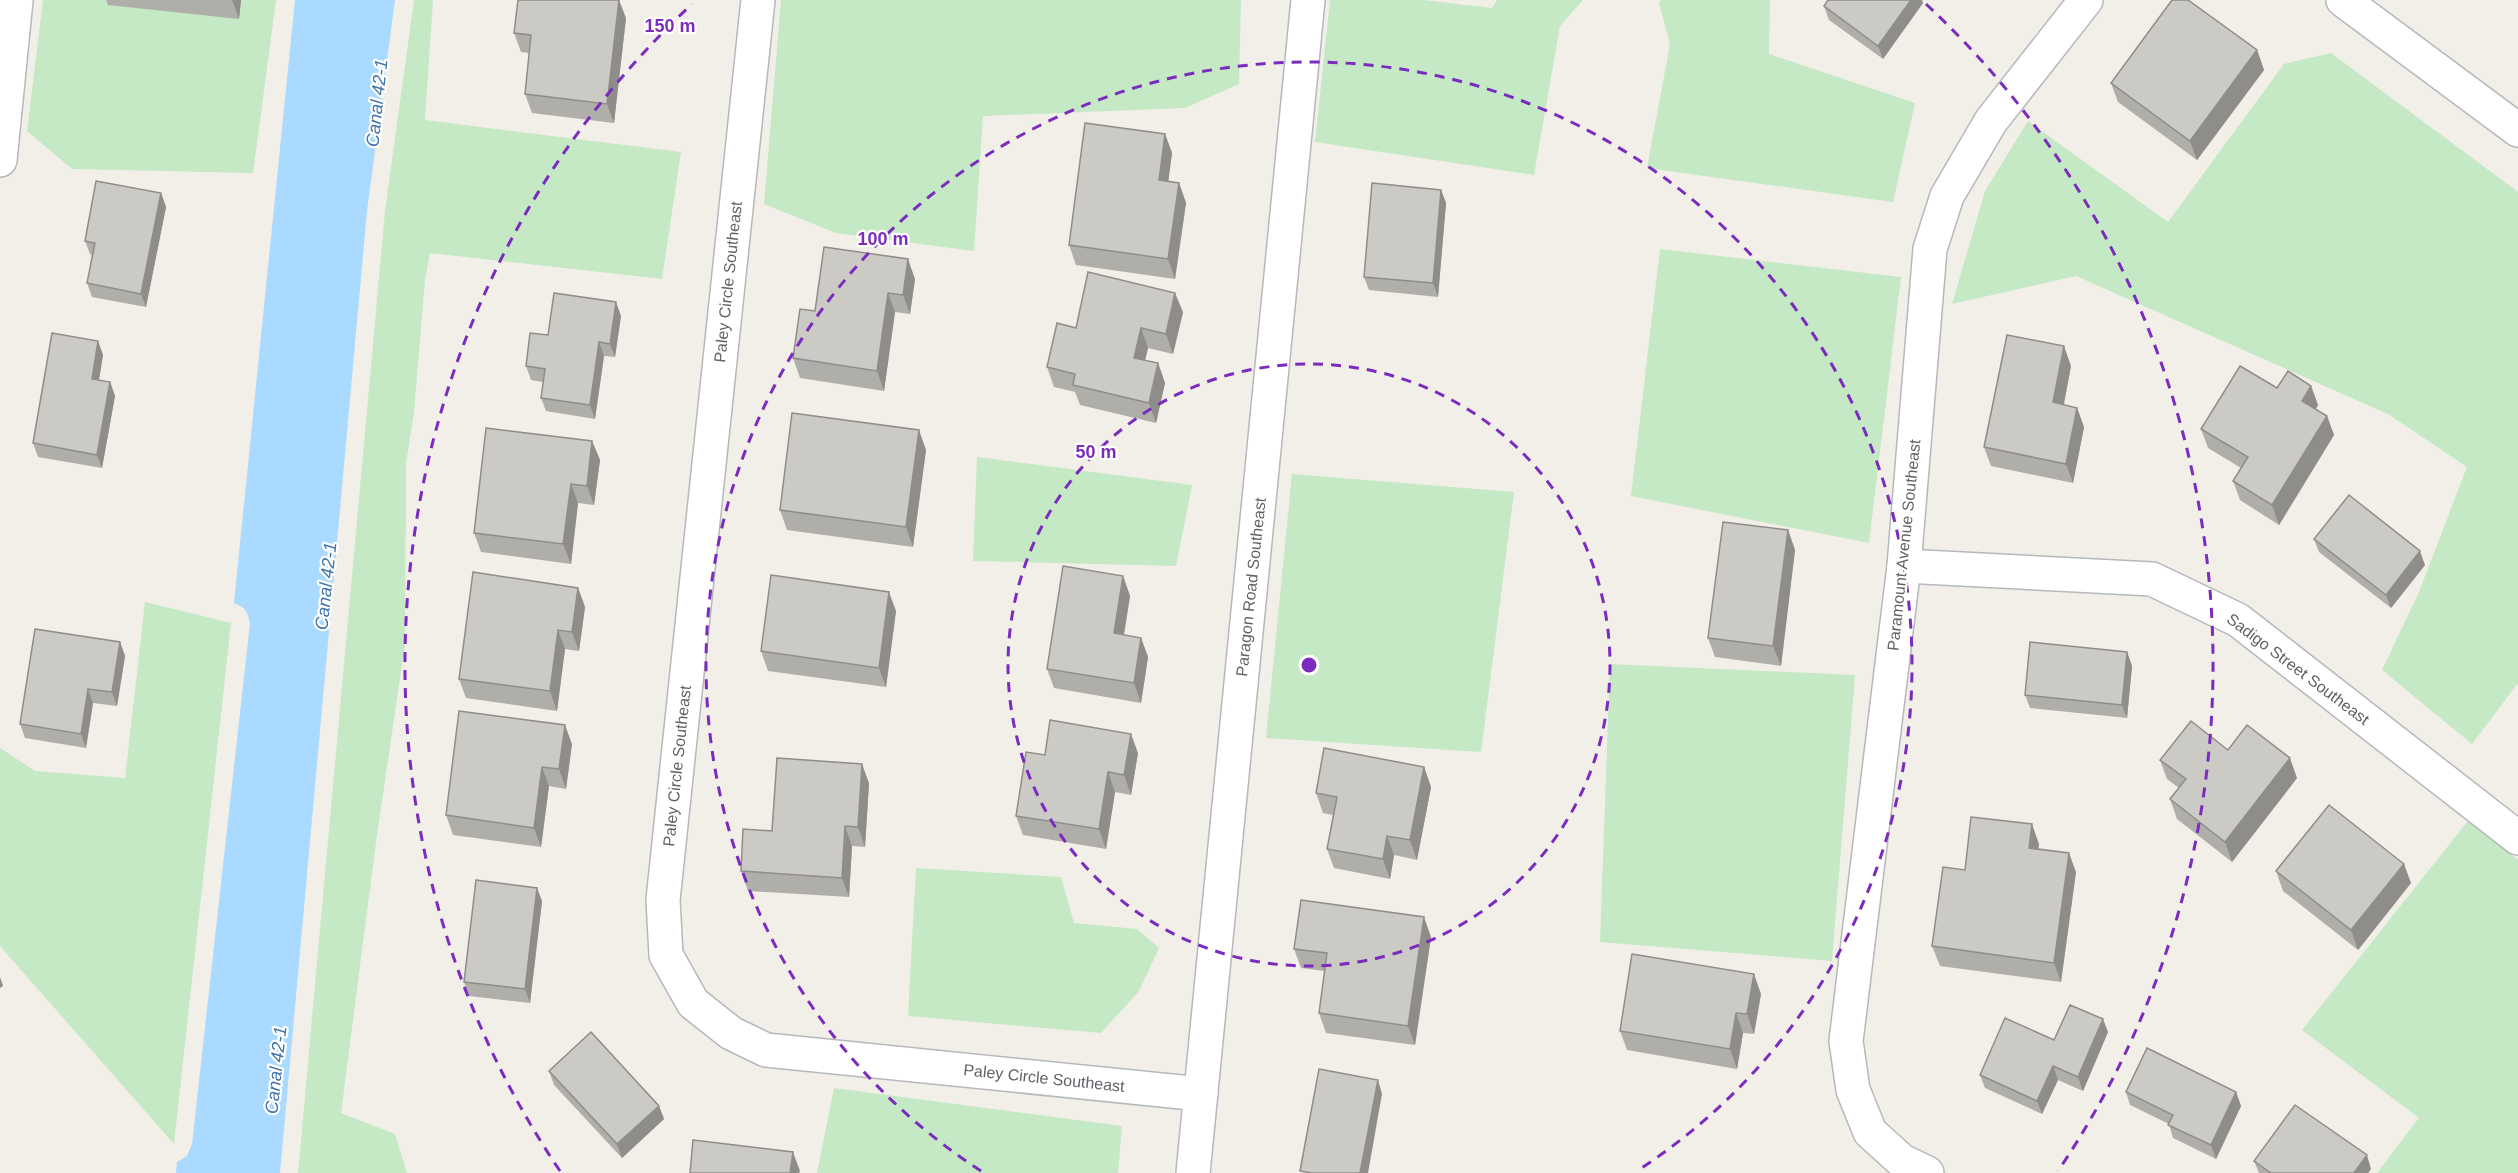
<svg xmlns="http://www.w3.org/2000/svg" width="2518" height="1173" font-family="Arial,sans-serif">
	<style>
		.green { fill: #c5e8c5 }
		.water { fill: #aadaff }
		.lines { fill: none; stroke-linecap: round; stroke-linejoin: round }
		.minor-casing { stroke: #b5b8bc; stroke-width: 36 }
		.minor { stroke: #fff; stroke-width: 33 }
		.wall { fill: #afaea9 }
		.shaded-wall { fill: #8f8d8a }
		.building { fill: #cccac5; stroke: #8f8d8a; stroke-width: 1.5 }
		.ring { fill: none; stroke: #7b2cbf; stroke-width: 3; stroke-dasharray: 10 8 }
		.labels { text-anchor: middle; dominant-baseline: central; stroke-width: 4.5; stroke-linejoin: round; paint-order: stroke }
		.street-label { font-size: 16px; fill: #5f6368; stroke: #fff }
		.water-label { font-size: 18px; font-style: italic; fill: #4174aa; stroke: #fff }
		.centre { fill: #7b2cbf; stroke: #fff; stroke-width: 3 }
		.ring-label { font-size: 18px; text-anchor: middle; font-weight: bold; fill: #7b2cbf; stroke: #fff; stroke-width: 4.5; stroke-linejoin: round; paint-order: stroke }
	</style>
	<rect width="100%" height="100%" fill="#f1efe8"/>
	<!-- green -->
	<g class="green">
		<path d="M43,0H276L253,173L72,169L27,131Z"/>
		<path d="M414,0H433L425,120L681,152L662,279L430,253L425,279L414,413L406,463L405,644L376,842L341,1113L395,1134L407,1173H298L385,211Z"/>
		<path d="M781,0H1241L1239,84L1185,108L983,116L974,251L836,233L764,204Z"/>
		<path d="M1330,0H1423L1492,8L1497,0H1583L1560,26L1534,175L1315,142Z"/>
		<path d="M1661,0H1770L1769,54L1915,103L1893,202L1647,168L1670,44L1659,3Z"/>
		<path d="M2331,53L2518,192V683L2472,744L2382,670L2419,592L2467,467L2388,414L2076,276L1952,304L1985,191L2028,121L2168,222L2284,64Z"/>
		<path d="M1660,249L1901,277L1869,543L1631,496Z"/>
		<path d="M977,457L1192,485L1176,566L973,561Z"/>
		<path d="M1292,474L1514,492L1481,752L1266,738Z"/>
		<path d="M145,602L231,623L174,1144L0,946V748L35,771L125,778Z"/>
		<path d="M1610,664L1855,675L1832,961L1600,942Z"/>
		<path d="M2468,821L2518,860V1173H2377L2419,1118L2302,1030Z"/>
		<path d="M916,868L1061,877L1074,923L1137,929L1159,948L1139,991L1101,1033L908,1016Z"/>
		<path d="M834,1088L1122,1126L1118,1173H817Z"/>
	</g>
	<!-- water -->
	<path class="water" d="M295,0H395L367,211L280,1173H176L177,1162L187,1156L192,1144L250,623C247,611 246,608 234,603Z"/>
	<g class="lines">
		<defs>
			<g id="minor">
				<path d="M758,0L663,900L666,955L693,1003L731,1033L766,1050L1201,1094"/>
				<path d="M2343,0L2518,130"/>
				<path d="M0,160L16,0"/>
				<path d="M1904,566L2152,579L2238,620L2518,838"/>
				<path d="M1193,1173L1308,0"/>
				<path d="M1927,1173L1902,1161L1870,1132L1853,1090L1846,1041L1904,566L1930,249L1947,196L1991,121L2086,0"/>
			</g>
		</defs>
		<!-- minor casing -->
		<use href="#minor" class="minor-casing"/>
		<!-- minor -->
		<use href="#minor" class="minor"/>
	</g>
	<!-- wall -->
	<g class="wall">
		<path d="M106,0H241L239,19L108,5Z"/>
		<path d="M1923,3L1883,59L1829,20L1824,6Z"/>
		<path d="M626,18L614,123L532,113L525,94L529,53L521,52L514,33Z"/>
		<path d="M2257,50L2264,70L2197,160L2118,102L2111,83Z"/>
		<path d="M1165,134L1172,153L1168,182L1179,183L1186,203L1175,279L1076,265L1069,245Z"/>
		<path d="M1441,190L1446,203L1438,297L1369,290L1364,277Z"/>
		<path d="M161,193L166,207L146,307L92,297L87,283L92,255L90,254L85,241Z"/>
		<path d="M915,279L910,314L895,312L884,391L800,378L793,358L815,311Z"/>
		<path d="M1183,312L1173,354L1148,348L1145,360L1158,363L1165,383L1156,423L1080,405L1075,392L1054,387L1047,367L1076,328Z"/>
		<path d="M621,316L615,357L604,356L595,419L546,411L541,398L543,382L531,380L526,366L548,335Z"/>
		<path d="M98,341L103,355L99,380L110,382L115,396L102,468L38,457L33,443Z"/>
		<path d="M2071,366L2064,405L2077,408L2084,427L2073,483L1991,466L1984,447Z"/>
		<path d="M2311,386L2318,405L2316,409L2327,416L2334,435L2279,525L2240,500L2233,481L2241,468L2208,448L2201,429L2277,388Z"/>
		<path d="M592,441L600,460L594,505L578,503L571,564L481,552L474,533Z"/>
		<path d="M926,450L913,547L787,530L780,510Z"/>
		<path d="M1788,530L1795,550L1781,666L1715,657L1708,638Z"/>
		<path d="M2314,539L2425,565L2391,608L2319,552Z"/>
		<path d="M1123,576L1130,596L1124,635L1141,638L1148,657L1141,703L1054,688L1047,669Z"/>
		<path d="M578,588L585,607L579,651L565,649L557,711L466,698L459,679Z"/>
		<path d="M896,611L886,687L768,671L761,651Z"/>
		<path d="M120,642L125,656L117,706L93,703L86,748L25,738L20,724Z"/>
		<path d="M2127,652L2132,666L2127,718L2030,708L2025,695Z"/>
		<path d="M572,744L566,789L549,786L541,847L453,835L446,815Z"/>
		<path d="M2228,750L2297,778L2232,862L2177,819L2170,799L2179,788L2167,779L2160,760Z"/>
		<path d="M1138,753L1131,795L1115,792L1106,849L1023,835L1016,816L1045,755Z"/>
		<path d="M1424,767L1431,787L1417,860L1394,855L1390,879L1334,868L1327,849L1333,815L1323,813L1316,793Z"/>
		<path d="M869,783L865,847L852,846L849,897L748,891L741,871L772,831Z"/>
		<path d="M2039,844L2038,849L2076,872L2061,982L1940,966L1932,946L1965,870Z"/>
		<path d="M2276,871L2411,883L2358,950L2283,891Z"/>
		<path d="M542,901L530,1003L469,996L464,982Z"/>
		<path d="M1431,937L1415,1045L1326,1033L1319,1013L1325,971L1301,968L1294,949Z"/>
		<path d="M1761,994L1754,1034L1743,1033L1737,1069L1627,1050L1620,1031Z"/>
		<path d="M2108,1032L2083,1091L2058,1080L2042,1114L1985,1088L1980,1075L2054,1040Z"/>
		<path d="M549,1071L659,1106L664,1119L622,1158L554,1085Z"/>
		<path d="M2126,1092H2236L2241,1106L2216,1159L2173,1138L2169,1124L2130,1105Z"/>
		<path d="M2254,1161L2371,1169L2368,1173H2259Z"/>
	</g>
	<!-- shaded-wall -->
	<g class="shaded-wall">
		<path d="M232,0H241L239,19Z"/>
		<path d="M619,0L626,18L614,123L607,104Z"/>
		<path d="M1911,0H1922L1923,3L1883,59L1878,46Z"/>
		<path d="M2257,50L2264,70L2197,160L2190,141Z"/>
		<path d="M1165,134L1172,153L1166,199L1159,180Z"/>
		<path d="M1179,183L1186,203L1175,279L1168,259Z"/>
		<path d="M1441,190L1446,203L1438,297L1433,283Z"/>
		<path d="M161,193L166,207L146,307L141,294Z"/>
		<path d="M908,259L915,279L910,314L903,295Z"/>
		<path d="M888,293L895,312L884,391L877,371Z"/>
		<path d="M1175,293L1183,312L1173,354L1166,334Z"/>
		<path d="M616,302L621,316L615,357L610,344Z"/>
		<path d="M1141,328L1148,348L1141,377L1134,358Z"/>
		<path d="M98,341L103,355L97,392L92,379Z"/>
		<path d="M599,342L604,356L595,419L590,405Z"/>
		<path d="M2064,346L2071,366L2060,422L2053,402Z"/>
		<path d="M1158,363L1165,383L1156,423L1149,403Z"/>
		<path d="M110,382L115,396L102,468L97,455Z"/>
		<path d="M2311,386L2318,405L2309,420L2302,401Z"/>
		<path d="M2077,408L2084,427L2073,483L2066,464Z"/>
		<path d="M2327,416L2334,435L2279,525L2272,505Z"/>
		<path d="M919,430L926,450L913,547L906,527Z"/>
		<path d="M592,441L600,460L594,505L587,486Z"/>
		<path d="M571,484L578,503L571,564L563,544Z"/>
		<path d="M1788,530L1795,550L1781,666L1773,646Z"/>
		<path d="M2420,551L2425,565L2391,608L2386,595Z"/>
		<path d="M1123,576L1130,596L1121,652L1114,633Z"/>
		<path d="M578,588L585,607L579,651L572,632Z"/>
		<path d="M889,592L896,611L886,687L879,668Z"/>
		<path d="M558,630L565,649L557,711L550,691Z"/>
		<path d="M1141,638L1148,657L1141,703L1134,683Z"/>
		<path d="M120,642L125,656L117,706L112,692Z"/>
		<path d="M2127,652L2132,666L2127,718L2122,705Z"/>
		<path d="M88,689L93,703L86,748L81,734Z"/>
		<path d="M565,725L572,744L566,789L559,769Z"/>
		<path d="M1131,734L1138,753L1131,795L1124,775Z"/>
		<path d="M2290,758L2297,778L2232,862L2225,842Z"/>
		<path d="M862,764L869,783L865,847L858,827Z"/>
		<path d="M542,767L549,786L541,847L534,828Z"/>
		<path d="M1424,767L1431,787L1417,860L1410,840Z"/>
		<path d="M1108,772L1115,792L1106,849L1099,829Z"/>
		<path d="M2032,824L2039,844L2036,867L2029,848Z"/>
		<path d="M845,826L852,846L849,897L842,878Z"/>
		<path d="M1387,836L1394,855L1390,879L1383,859Z"/>
		<path d="M2069,853L2076,872L2061,982L2054,963Z"/>
		<path d="M2404,864L2411,883L2358,950L2351,930Z"/>
		<path d="M537,888L542,901L530,1003L525,989Z"/>
		<path d="M1424,917L1431,937L1415,1045L1408,1026Z"/>
		<path d="M1754,974L1761,994L1754,1034L1747,1014Z"/>
		<path d="M0,977L3,986L0,988Z"/>
		<path d="M1736,1013L1743,1033L1737,1069L1730,1049Z"/>
		<path d="M2103,1019L2108,1032L2083,1091L2078,1077Z"/>
		<path d="M2053,1066L2058,1080L2042,1114L2037,1101Z"/>
		<path d="M1378,1080L1382,1094L1368,1173H1360Z"/>
		<path d="M2236,1092L2241,1106L2216,1159L2211,1145Z"/>
		<path d="M659,1106L664,1119L622,1158L617,1144Z"/>
		<path d="M793,1152L800,1171L799,1173H790Z"/>
		<path d="M2367,1155L2371,1169L2368,1173H2354Z"/>
	</g>
	<!-- building -->
	<g class="building">
		<path d="M518,0H619L607,104L525,94L531,35L514,33Z"/>
		<path d="M1828,0H1911L1878,46L1824,6Z"/>
		<path d="M2172,0H2188L2257,50L2190,141L2111,83Z"/>
		<path d="M1085,123L1165,134L1159,180L1179,183L1168,259L1069,245Z"/>
		<path d="M96,181L161,193L141,294L87,283L95,243L85,241Z"/>
		<path d="M1372,183L1441,190L1433,283L1364,277Z"/>
		<path d="M824,247L908,259L903,295L888,293L877,371L793,358L800,309L815,311Z"/>
		<path d="M1088,272L1175,293L1166,334L1141,328L1134,358L1158,363L1149,403L1073,385L1075,374L1047,367L1057,323L1076,328Z"/>
		<path d="M554,293L616,302L610,344L599,342L590,405L541,398L545,369L526,366L530,333L548,335Z"/>
		<path d="M52,333L98,341L92,379L110,382L97,455L33,443Z"/>
		<path d="M2007,335L2064,346L2053,402L2077,408L2066,464L1984,447Z"/>
		<path d="M2240,366L2277,388L2288,371L2311,386L2302,401L2327,416L2272,505L2233,481L2248,457L2201,429Z"/>
		<path d="M792,413L919,430L906,527L780,510Z"/>
		<path d="M486,428L592,441L587,486L571,484L563,544L474,533Z"/>
		<path d="M2349,495L2420,551L2386,595L2314,539Z"/>
		<path d="M1723,522L1788,530L1773,646L1708,638Z"/>
		<path d="M1063,566L1123,576L1114,633L1141,638L1134,683L1047,669Z"/>
		<path d="M473,572L578,588L572,632L558,630L550,691L459,679Z"/>
		<path d="M771,575L889,592L879,668L761,651Z"/>
		<path d="M35,629L120,642L112,692L88,689L81,734L20,724Z"/>
		<path d="M2030,642L2127,652L2122,705L2025,695Z"/>
		<path d="M459,711L565,725L559,769L542,767L534,828L446,815Z"/>
		<path d="M1050,720L1131,734L1124,775L1108,772L1099,829L1016,816L1026,752L1045,755Z"/>
		<path d="M2191,721L2228,750L2247,725L2290,758L2225,842L2170,799L2186,779L2160,760Z"/>
		<path d="M1324,748L1424,767L1410,840L1387,836L1383,859L1327,849L1337,797L1316,793Z"/>
		<path d="M777,758L862,764L858,827L845,826L842,878L741,871L743,829L772,831Z"/>
		<path d="M2329,805L2404,864L2351,930L2276,871Z"/>
		<path d="M1971,817L2032,824L2029,848L2069,853L2054,963L1932,946L1943,867L1965,870Z"/>
		<path d="M476,880L537,888L525,989L464,982Z"/>
		<path d="M1301,900L1424,917L1408,1026L1319,1013L1327,953L1294,949Z"/>
		<path d="M1632,954L1754,974L1747,1014L1736,1013L1730,1049L1620,1031Z"/>
		<path d="M2070,1005L2103,1019L2078,1077L2053,1066L2037,1101L1980,1075L2005,1018L2054,1040Z"/>
		<path d="M591,1032L659,1106L617,1144L549,1071Z"/>
		<path d="M2147,1048L2236,1092L2211,1145L2168,1125L2173,1115L2126,1092Z"/>
		<path d="M1319,1069L1378,1080L1360,1173H1312L1300,1171Z"/>
		<path d="M2295,1105L2367,1155L2354,1173H2271L2254,1161Z"/>
		<path d="M693,1140L793,1152L790,1173H690Z"/>
	</g>
	<!-- distance rings -->
	<g class="ring">
		<circle cx="1309" cy="665" r="301"/>
		<path d="M981 1171A603 603 0 1 1 1637 1171"/>
		<path d="M560 1171A904 904 0 0 1 692 4M1926 4A904 904 0 0 1 2058 1171"/>
	</g>
	<g class="labels">
		<!-- street labels -->
		<g class="street-label">
			<text transform="translate(728 282) rotate(-84)">Paley Circle Southeast</text>
			<text transform="translate(1904 545) rotate(-84)">Paramount Avenue Southeast</text>
			<text transform="translate(1251 587) rotate(-84)">Paragon Road Southeast</text>
			<text transform="translate(2298 669) rotate(37)">Sadigo Street Southeast</text>
			<text transform="translate(677 766) rotate(-84)">Paley Circle Southeast</text>
			<text transform="translate(1044 1078) rotate(6)">Paley Circle Southeast</text>
		</g>
		<!-- water labels -->
		<g class="water-label">
			<text transform="translate(377 103) rotate(-84)">Canal 42-1</text>
			<text transform="translate(326 586) rotate(-84)">Canal 42-1</text>
			<text transform="translate(276 1070) rotate(-84)">Canal 42-1</text>
		</g>
	</g>
	<circle cx="1309" cy="665" r="9" class="centre"/>
	<g class="ring-label">
		<text x="670" y="32">150 m</text>
		<text x="883" y="245">100 m</text>
		<text x="1096" y="458">50 m</text>
	</g>
</svg>
